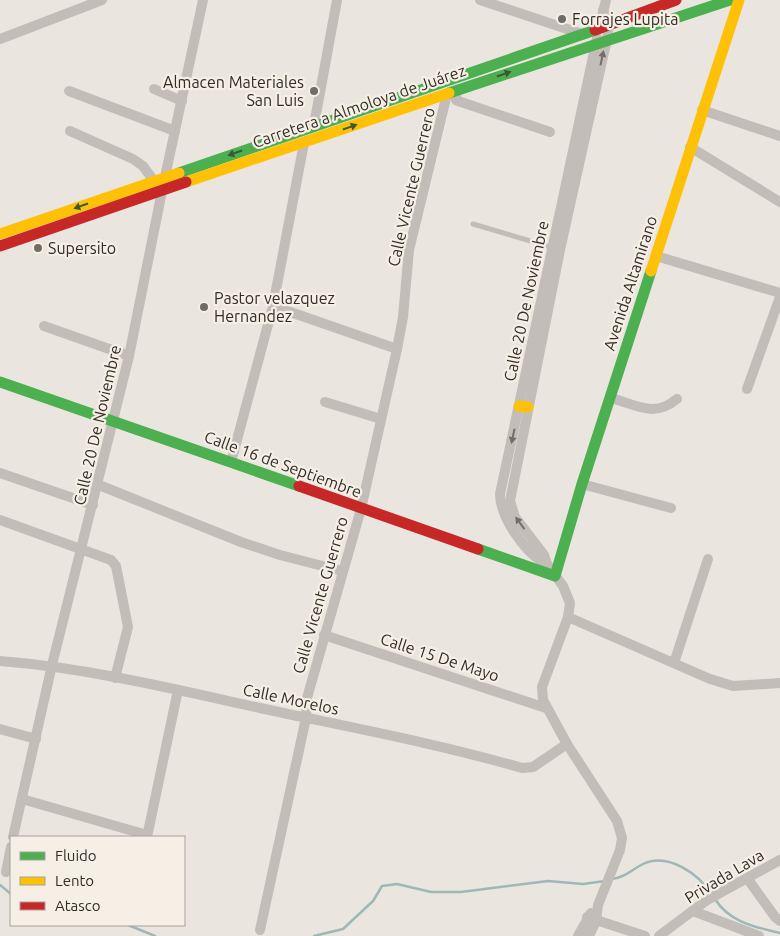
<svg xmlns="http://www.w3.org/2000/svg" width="780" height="936" font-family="Ubuntu,sans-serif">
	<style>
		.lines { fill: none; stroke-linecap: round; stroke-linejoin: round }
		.stream { stroke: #9eb8b8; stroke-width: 2.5 }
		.lane { stroke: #c2bdb9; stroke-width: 5 }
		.street { stroke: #c2bdb9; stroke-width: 10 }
		.fast { stroke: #4caf50; stroke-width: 11 }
		.slow { stroke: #ffc107; stroke-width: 11 }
		.jam { stroke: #c62828; stroke-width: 11 }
		.oneway { fill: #736d69 }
		.oneway2 { fill: #3b5935 }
		.poi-dot { fill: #726c67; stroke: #f6efe6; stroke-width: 2 }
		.labels { text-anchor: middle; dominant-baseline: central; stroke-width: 4.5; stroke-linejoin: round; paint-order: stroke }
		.poi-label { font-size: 16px; fill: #322b27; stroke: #f6efe6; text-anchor: start }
		.street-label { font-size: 16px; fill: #322b27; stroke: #f6efe6 }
	</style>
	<rect width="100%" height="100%" fill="#eae5df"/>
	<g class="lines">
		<!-- stream -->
		<g class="stream">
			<path d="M612,879C626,877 631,870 643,864C668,852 699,874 712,895"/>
			<path d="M0,885L11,894"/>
			<path d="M715,899C729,922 755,927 780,933"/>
			<path d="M128,925L155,936"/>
			<path d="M314,936L343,929L373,901L382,886L397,884L431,892H461L548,881L583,884L605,881"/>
		</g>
		<!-- lane -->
		<path class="lane" d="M473,224L554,248"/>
		<!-- street -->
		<g class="street">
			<path d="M480,0L582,34"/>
			<path d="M602,16L606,0"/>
			<path d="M0,39L102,0"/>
			<path d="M154,89L182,101"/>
			<path d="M69,91L175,131"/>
			<path d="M456,91V100L461,102L550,132"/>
			<path d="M702,110L780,136"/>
			<path d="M314,125L337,0"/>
			<path d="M70,131L133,159L143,166L154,181"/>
			<path d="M690,147L780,202"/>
			<path d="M165,177L203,0"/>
			<path d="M656,256L780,293"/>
			<path d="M273,306L397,349"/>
			<path d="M44,326L129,356"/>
			<path d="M747,389L780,297"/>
			<path d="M611,398C637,405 654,418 677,399"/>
			<path d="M325,402L381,419"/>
			<path d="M231,462L273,306L304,143"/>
			<path d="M0,473L93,505"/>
			<path d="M582,484L671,508"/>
			<path d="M99,485L241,542L280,555L342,571"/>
			<path d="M0,520L111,560L116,566L128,627L115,678"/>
			<path d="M547,564C526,555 500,517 500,494L597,38"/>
			<path d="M568,617L710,679L733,686L780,683"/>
			<path d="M324,635L546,708"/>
			<path d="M0,661C88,668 174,689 260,708C348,727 436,743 522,768L533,767L567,744"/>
			<path d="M674,663L708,559"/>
			<path d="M0,729L36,739"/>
			<path d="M22,799L147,835"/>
			<path d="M13,837L52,665L129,356L162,191"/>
			<path d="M147,837L178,690"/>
			<path d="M6,872L11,847"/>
			<path d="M747,878L775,917L780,921"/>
			<path d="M693,911L759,936"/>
			<path d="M587,917L645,936"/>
			<path d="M260,930L306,718L307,698L361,509L397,349L403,317L409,250L447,94"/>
			<path d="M578,936L591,913"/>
			<path d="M589,936L596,921L598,905L620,850L622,838L617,821L567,744L543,700L542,687L568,617L570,603L563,586L547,564L544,555L515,517L510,501L560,250L607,39L609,24L603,10"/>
			<path d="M659,936L707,900L780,860"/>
		</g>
		<!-- fast -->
		<g class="fast">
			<path d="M449,93L730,0"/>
			<path d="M179,173L595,30"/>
			<path d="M0,382L299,486"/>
			<path d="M478,549L555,576L582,484L651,271"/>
		</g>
		<!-- slow -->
		<g class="slow">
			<path d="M186,182L449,93"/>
			<path d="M0,234L179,173"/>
			<path d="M651,271L739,0"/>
			<path d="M519,406L528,407"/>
		</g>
		<!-- jam -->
		<g class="jam">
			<path d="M595,30L676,0"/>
			<path d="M0,246L186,182"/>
			<path d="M299,486L478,549"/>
		</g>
	</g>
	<!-- one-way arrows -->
	<defs><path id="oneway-solid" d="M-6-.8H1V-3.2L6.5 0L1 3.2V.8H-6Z" transform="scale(1.25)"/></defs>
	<g class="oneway">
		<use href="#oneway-solid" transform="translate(602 58) rotate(-78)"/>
		<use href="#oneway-solid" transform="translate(513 436) rotate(102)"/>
		<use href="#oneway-solid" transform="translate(520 523) rotate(-126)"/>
	</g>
	<g class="oneway2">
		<use href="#oneway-solid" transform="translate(504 74) rotate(-19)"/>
		<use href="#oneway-solid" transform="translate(350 127) rotate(-19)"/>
		<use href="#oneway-solid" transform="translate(235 153) rotate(161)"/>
		<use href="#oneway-solid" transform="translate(81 206) rotate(161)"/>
	</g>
	<!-- markers -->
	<g class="poi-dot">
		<circle cx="562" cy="19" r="5"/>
		<circle cx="314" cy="91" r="5"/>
		<circle cx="38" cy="248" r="5"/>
		<circle cx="204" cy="307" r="5"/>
	</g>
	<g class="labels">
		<!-- poi labels -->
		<g class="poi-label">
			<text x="572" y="19">Forrajes Lupita</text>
			<text x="304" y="82" text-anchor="end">Almacen Materiales<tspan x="304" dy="18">San Luis</tspan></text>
			<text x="48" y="248">Supersito</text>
			<text x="214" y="298">Pastor velazquez<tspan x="214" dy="18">Hernandez</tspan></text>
		</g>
		<!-- street labels -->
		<g class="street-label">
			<text transform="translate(359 106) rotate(-19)">Carretera a Almoloya de Juárez</text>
			<text transform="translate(411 187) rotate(-77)">Calle Vicente Guerrero</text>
			<text transform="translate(630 283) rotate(-72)">Avenida Altamirano</text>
			<text transform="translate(526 301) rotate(-78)">Calle 20 De Noviembre</text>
			<text transform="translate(97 425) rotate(-77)">Calle 20 De Noviembre</text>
			<text transform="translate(283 464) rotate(20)">Calle 16 de Septiembre</text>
			<text transform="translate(320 595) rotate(-74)">Calle Vicente Guerrero</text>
			<text transform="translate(440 657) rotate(18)">Calle 15 De Mayo</text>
			<text transform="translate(291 699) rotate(12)">Calle Morelos</text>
			<text transform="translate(724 876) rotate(-31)">Privada Lava</text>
		</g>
	</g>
	<!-- legend -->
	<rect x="10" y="836" width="175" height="90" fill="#f6efe6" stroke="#a8a19a"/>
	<rect x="20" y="852" width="25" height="8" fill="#4caf50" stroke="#a8a19a"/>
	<text x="55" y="861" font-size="15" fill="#322b27">Fluido</text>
	<rect x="20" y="877" width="25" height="8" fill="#ffc107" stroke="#a8a19a"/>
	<text x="55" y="886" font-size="15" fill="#322b27">Lento</text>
	<rect x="20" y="902" width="25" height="8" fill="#c62828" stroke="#a8a19a"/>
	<text x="55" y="911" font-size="15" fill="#322b27">Atasco</text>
</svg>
